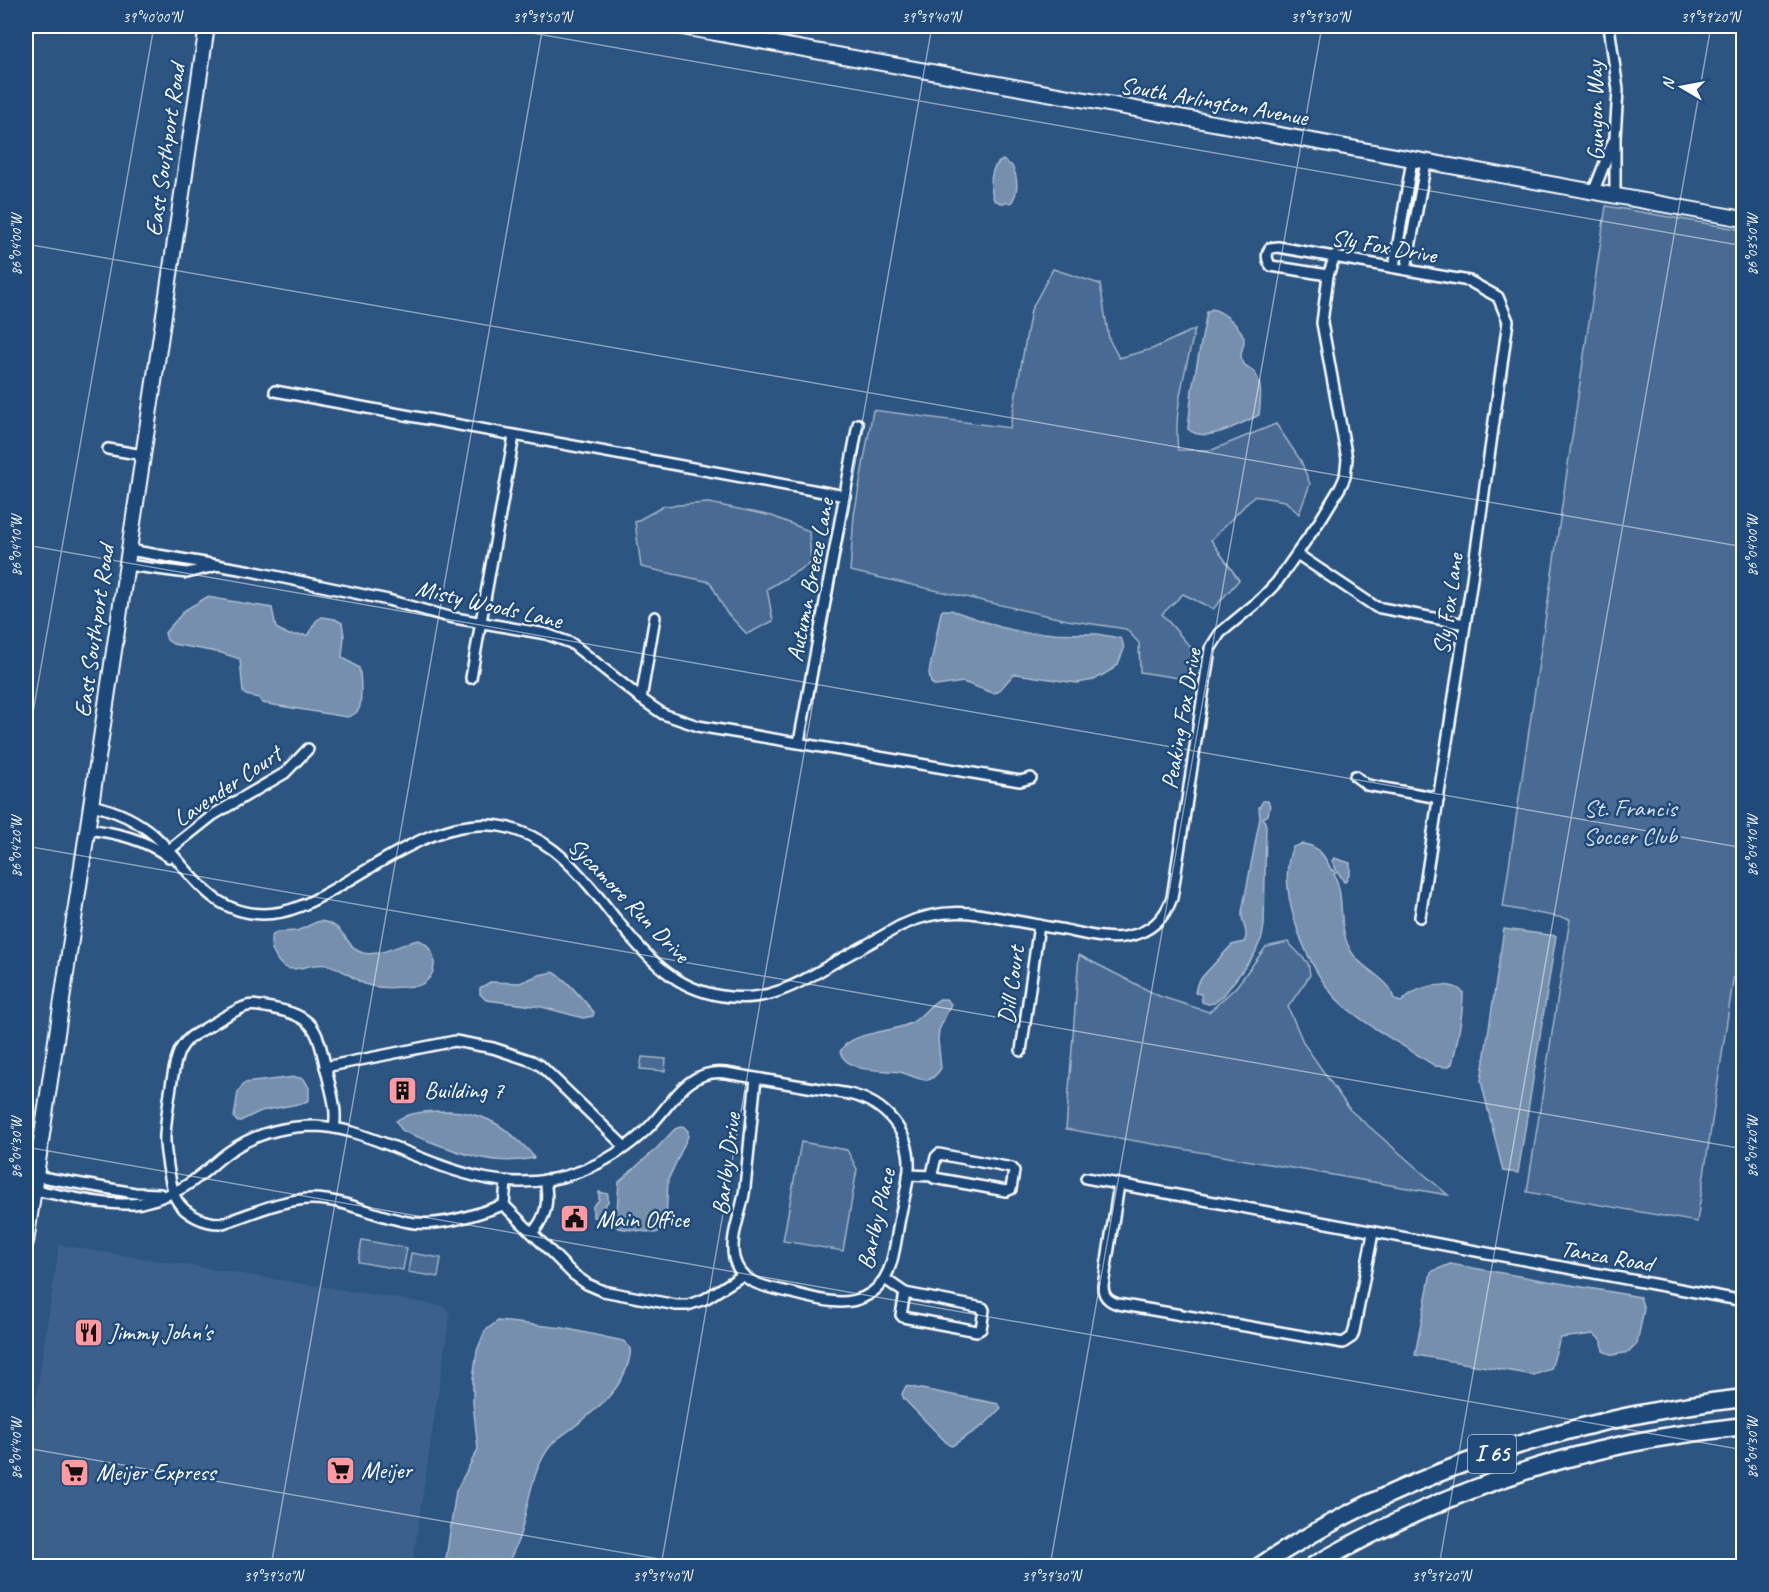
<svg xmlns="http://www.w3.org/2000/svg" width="1769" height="1592" font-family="Caveat,sans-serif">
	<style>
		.built { fill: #3b618b }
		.green { fill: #486b92; stroke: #a4b5c8; stroke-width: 1.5 }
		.water { fill: #748fad; stroke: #acbcce; stroke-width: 1.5 }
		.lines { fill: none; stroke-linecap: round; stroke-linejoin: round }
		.street-casing { stroke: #fff; stroke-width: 14 }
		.secondary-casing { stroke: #fff; stroke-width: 18 }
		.highway-casing { stroke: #fff; stroke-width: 21 }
		.street { stroke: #1f4a7a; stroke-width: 9 }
		.secondary { stroke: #1f4a7a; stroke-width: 14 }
		.highway { stroke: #1f4a7a; stroke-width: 16 }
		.ticks { fill: none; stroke: #fff; stroke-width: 1.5; stroke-opacity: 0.45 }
		.labels { text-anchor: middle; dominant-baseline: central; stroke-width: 5; stroke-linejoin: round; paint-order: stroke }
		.shield { fill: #1f4a7a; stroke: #bcc9d7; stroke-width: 1.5 }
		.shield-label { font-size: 22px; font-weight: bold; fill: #fff }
		.street-label { font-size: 24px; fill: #fff; stroke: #1f4a7a }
		.park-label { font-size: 24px; fill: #dae1e9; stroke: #1f4a7a }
		.poi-label { font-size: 24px; fill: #fff; stroke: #1f4a7a; text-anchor: start }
		.neatline { fill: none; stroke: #fff; stroke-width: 2 }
		.ticks-label { font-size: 15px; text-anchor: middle; fill: #fff }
	</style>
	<rect width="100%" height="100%" fill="#2c5582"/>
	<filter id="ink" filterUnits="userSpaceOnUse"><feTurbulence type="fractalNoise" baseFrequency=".0167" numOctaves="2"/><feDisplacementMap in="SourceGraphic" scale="12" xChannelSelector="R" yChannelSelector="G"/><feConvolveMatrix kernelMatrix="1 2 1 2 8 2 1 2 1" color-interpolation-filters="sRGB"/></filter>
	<g filter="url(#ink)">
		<!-- built -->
		<path class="built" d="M59,1245L444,1306L450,1314L412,1566H26V1465Z"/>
		<!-- green -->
		<g class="green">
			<path d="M1606,206L1743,230L1744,907L1697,1222L1527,1192L1570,919L1503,907Z"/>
			<path d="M1053,269L1100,284L1109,339L1119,358L1152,349L1195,329C1186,368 1173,410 1178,450H1212L1276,424L1301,461L1310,484L1299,514L1285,501L1254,496L1211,540L1239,580L1213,609L1183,594L1162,614L1192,649L1185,679L1140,672L1139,643L1126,629L1067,620L850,571L854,515L873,410L1010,428L1031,310Z"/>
			<path d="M709,503L772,516L809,531L811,563L767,589L773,621L747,634L726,612L710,582L641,567L635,522L664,506Z"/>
			<path d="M1288,942L1308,963L1310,975L1288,1007L1304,1044L1350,1110L1448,1195L1066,1129L1079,955L1159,996L1209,1012L1236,987L1266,947Z"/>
			<path d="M642,1057L666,1059L665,1071L640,1069Z"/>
			<path d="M801,1142L847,1150L857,1169L843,1251L783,1241Z"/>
			<path d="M362,1240L407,1248L403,1270L358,1262Z"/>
			<path d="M411,1253L441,1258L438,1277L408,1272Z"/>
		</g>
		<!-- water -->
		<g class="water">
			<path d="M1003,160L1012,166C1018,178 1019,191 1011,203H1001L994,200C990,188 988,166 1003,160Z"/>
			<path d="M1212,309C1222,311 1245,329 1244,341C1244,349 1238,353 1243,363C1246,368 1253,368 1256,375C1263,386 1260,404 1259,415C1241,423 1205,445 1188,429L1192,390L1206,317L1207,312Z"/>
			<path d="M207,597L272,608L276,628L289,635H308L316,621L322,617L335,619L342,623L344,636L342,657L359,668C361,675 362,702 359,709C357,713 351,716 347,717L262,703L259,698L246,695L243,692L240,659L222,653L173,644L167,640L165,633L185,610Z"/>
			<path d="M943,610H951L1000,627L1026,633L1097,634L1119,638L1122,640L1124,649L1118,664L1113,669L1094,680L1077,683L1016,674L1013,675L998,692L993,693L963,682L936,686L931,683L929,673L941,612Z"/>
			<path d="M1263,801H1268L1270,806L1268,815L1263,818L1266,825L1264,925L1262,937L1254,955L1223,996L1214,1003L1208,1004L1202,1002L1201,994L1195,993L1197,984L1203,976L1227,950L1232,945L1244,942C1250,931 1241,925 1242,912L1260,818L1259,808Z"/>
			<path d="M1302,844C1319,845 1325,857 1332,871L1336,869L1332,861L1334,858L1350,863V873L1345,882H1344L1338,872L1334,874C1345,896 1338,921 1347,943C1356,966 1375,970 1389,987C1392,991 1392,996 1395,1000L1401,1002C1405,999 1408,995 1412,993C1425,985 1452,981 1463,992C1463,1017 1458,1040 1452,1064L1447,1067L1435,1066C1405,1046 1371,1029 1343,1005C1310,977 1273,889 1293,847Z"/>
			<path d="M319,921C347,923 344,948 363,953C381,957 402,943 419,940C439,949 440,979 417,986C401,987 381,990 365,984C353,979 342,968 328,965C307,960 287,983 274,954C271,948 270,942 272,936L277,932L297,931Z"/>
			<path d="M1504,929L1556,936L1518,1173L1503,1171L1481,1081Z"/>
			<path d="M553,972C568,980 582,999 594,1012L593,1016L583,1018L542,1007L486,1000L480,994V988L490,982L520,983L539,975Z"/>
			<path d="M940,999H946L951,1004L939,1030L938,1040L941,1068C938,1073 933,1079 927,1080C918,1080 908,1074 900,1072C880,1069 849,1074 840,1052C849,1031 893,1033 911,1023C922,1017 929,1005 940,999Z"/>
			<path d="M295,1077L304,1079L309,1088V1100L303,1103L261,1111L238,1122L234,1118L238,1092L244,1083Z"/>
			<path d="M449,1111C479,1112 501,1123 522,1144C527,1149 532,1153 534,1158C487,1168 448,1148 405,1132L401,1129L396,1121C409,1111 433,1111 449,1111Z"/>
			<path d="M683,1126L688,1131V1136L668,1180L666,1220L663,1230L655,1233L618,1228L616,1226L619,1182L657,1148L675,1129Z"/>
			<path d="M599,1192L608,1194V1202L604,1206L605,1218L593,1217V1206L599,1200Z"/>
			<path d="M1450,1264L1640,1297L1644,1309L1637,1344L1629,1352L1613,1355L1603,1351L1602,1341L1594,1334L1560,1338L1551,1369L1534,1375L1415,1355L1431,1272Z"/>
			<path d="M498,1321L563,1328L623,1341C632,1347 631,1351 629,1360C622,1390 598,1408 575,1426C568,1432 560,1436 553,1443C533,1465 529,1500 522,1528C518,1542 513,1554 506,1566H445L456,1491L478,1449L473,1403V1379L477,1351L485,1331Z"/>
			<path d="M906,1386L989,1402L998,1404L1001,1408L984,1425L952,1446L949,1445L904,1399L902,1394Z"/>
		</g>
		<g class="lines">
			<defs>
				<g id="street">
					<path d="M1609,26L1618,90L1615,137V197"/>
					<path d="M1593,193L1613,142"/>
					<path d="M1394,267L1412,160"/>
					<path d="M1406,269L1426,162"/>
					<path d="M1328,275L1271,266C1266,259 1266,254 1270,248L1278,247L1469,281L1498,297L1508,321L1471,586L1420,917"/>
					<path d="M275,391L845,496"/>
					<path d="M108,449L143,455"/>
					<path d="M129,550L251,571L388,600L449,617L546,634L571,643L647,703L663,714L698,726L1020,781L1031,778"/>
					<path d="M1297,554L1376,607L1465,624"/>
					<path d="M127,565L187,573L215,566"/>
					<path d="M471,678L514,436"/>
					<path d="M641,699L655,617"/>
					<path d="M799,742L858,424"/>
					<path d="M1355,776L1367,785L1439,798"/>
					<path d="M91,805C115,810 137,820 155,836C191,869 207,913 263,914C290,914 311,902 334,889C385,861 444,814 505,827C544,836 568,860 592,889C615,917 637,949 665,971C697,997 744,1005 782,990C802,983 819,971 837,961C858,950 879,938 900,926C925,914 950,910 978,914C1007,919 1036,925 1065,930C1085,934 1109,941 1129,936C1150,932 1165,918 1172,898L1210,649L1220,633L1260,600L1277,582L1321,519L1341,486L1345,477L1347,459L1322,323L1328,275L1335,256"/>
					<path d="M87,829C117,833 144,839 169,857"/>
					<path d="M164,854L213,815L285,773L308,749"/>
					<path d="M1021,1051L1039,925"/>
					<path d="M325,1067L455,1041L493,1048L532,1061L541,1066L625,1147"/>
					<path d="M334,1128C338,1109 330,1088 326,1069C317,1029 315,1016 271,1008C262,1007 253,1003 244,1007C226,1014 209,1027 192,1036C187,1040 183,1044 180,1050C173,1062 166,1119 165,1135C164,1147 171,1189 176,1199C185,1215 206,1224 223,1223C251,1214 282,1199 312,1199C347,1199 380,1219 415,1223C446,1226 475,1214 504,1205"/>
					<path d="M939,1154L1012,1168L1014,1171L1011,1189L1006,1191L934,1178L932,1174L936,1157Z"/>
					<path d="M908,1175L933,1176"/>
					<path d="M35,1176L135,1193L160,1194"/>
					<path d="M1086,1178L1744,1301"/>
					<path d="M1119,1185L1103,1286C1103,1296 1108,1301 1118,1304L1343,1343L1352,1337L1354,1331L1373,1233"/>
					<path d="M33,1190C64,1195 111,1208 141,1203C160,1199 183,1190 198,1177C209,1169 218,1159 230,1151C255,1134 285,1126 315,1126C344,1127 368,1137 394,1147C457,1173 513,1197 581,1171C605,1162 627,1148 646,1130C671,1107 685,1068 726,1073L849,1094C885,1102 911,1132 909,1169C908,1187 902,1205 899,1223C894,1250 893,1284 864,1297C840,1309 808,1296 784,1291C763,1286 740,1283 734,1258C729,1236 743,1210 745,1187C749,1151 752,1114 756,1078"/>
					<path d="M504,1205L573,1274L587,1284L603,1291L676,1305H688L705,1299L743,1275"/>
					<path d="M504,1205L506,1182"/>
					<path d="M532,1233C547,1217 549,1201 545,1180"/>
					<path d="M885,1279L905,1293"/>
					<path d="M905,1293L983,1308L984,1310L981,1329L977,1331L903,1317L901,1315Z"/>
				</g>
				<g id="secondary">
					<path d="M677,26L1744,219"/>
					<path d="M26,1242L207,26"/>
				</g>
				<g id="highway">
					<path d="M1260,1566C1403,1471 1574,1417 1744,1398"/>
					<path d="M1313,1566C1408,1511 1514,1468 1622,1445C1662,1436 1703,1431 1744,1426"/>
				</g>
			</defs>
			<!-- street casing -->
			<use href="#street" class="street-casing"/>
			<!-- secondary casing -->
			<use href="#secondary" class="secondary-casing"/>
			<!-- highway casing -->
			<use href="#highway" class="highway-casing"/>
			<!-- street -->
			<use href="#street" class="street"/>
			<!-- secondary -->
			<use href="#secondary" class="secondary"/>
			<!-- highway -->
			<use href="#highway" class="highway"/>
		</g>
	</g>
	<!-- ticks -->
	<path class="ticks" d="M493,26L1744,246M26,244L1744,547M26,545L1744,848M26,752L154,26M26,846L1744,1149M26,1147L1744,1450M26,1448L699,1566M271,1566L543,26M661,1566L932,26M1050,1566L1322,26M1439,1566L1711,26"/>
	<!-- icons -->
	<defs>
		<symbol id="building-square" viewBox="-11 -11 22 22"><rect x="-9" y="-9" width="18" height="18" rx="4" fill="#ff9aa2" stroke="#1f4a7a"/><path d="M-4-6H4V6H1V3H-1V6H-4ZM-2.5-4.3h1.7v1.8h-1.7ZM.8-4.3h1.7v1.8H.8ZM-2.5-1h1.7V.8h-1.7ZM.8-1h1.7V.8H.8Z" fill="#111"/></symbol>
		<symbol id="civic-square" viewBox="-11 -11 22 22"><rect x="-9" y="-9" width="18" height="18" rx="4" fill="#ff9aa2" stroke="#1f4a7a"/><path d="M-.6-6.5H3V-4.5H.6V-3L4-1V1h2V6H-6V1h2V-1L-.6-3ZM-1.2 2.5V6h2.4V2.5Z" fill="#111"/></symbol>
		<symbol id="restaurant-square" viewBox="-11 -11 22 22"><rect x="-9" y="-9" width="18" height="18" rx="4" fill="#ff9aa2" stroke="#1f4a7a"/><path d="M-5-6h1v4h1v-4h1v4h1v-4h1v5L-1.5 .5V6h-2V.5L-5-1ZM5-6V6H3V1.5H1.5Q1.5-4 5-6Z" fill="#111"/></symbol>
		<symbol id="supermarket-square" viewBox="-11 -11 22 22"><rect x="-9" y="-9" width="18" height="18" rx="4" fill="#ff9aa2" stroke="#1f4a7a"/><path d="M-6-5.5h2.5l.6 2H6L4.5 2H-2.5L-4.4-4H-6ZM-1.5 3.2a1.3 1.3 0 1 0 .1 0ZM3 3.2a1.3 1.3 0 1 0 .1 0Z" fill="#111"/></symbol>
	</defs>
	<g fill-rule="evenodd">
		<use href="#building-square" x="386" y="1074" width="33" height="33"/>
		<use href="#civic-square" x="558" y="1202" width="33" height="33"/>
		<use href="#restaurant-square" x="72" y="1316" width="33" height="33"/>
		<use href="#supermarket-square" x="324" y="1454" width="33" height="33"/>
		<use href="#supermarket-square" x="58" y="1456" width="33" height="33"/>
	</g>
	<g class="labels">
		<!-- shield labels -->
		<rect class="shield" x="1468" y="1435" width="48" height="38" rx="4.5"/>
		<g class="shield-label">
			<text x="1492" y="1454">I 65</text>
		</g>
		<!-- street labels -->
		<g class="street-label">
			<text transform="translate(1214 101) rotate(10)">South Arlington Avenue</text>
			<text transform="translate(1595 111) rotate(-91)">Gunyon Way</text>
			<text transform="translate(165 150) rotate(-82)">East Southport Road</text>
			<text transform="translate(1384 246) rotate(10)">Sly Fox Drive</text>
			<text transform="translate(810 580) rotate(-79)">Autumn Breeze Lane</text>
			<text transform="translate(489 604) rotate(13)">Misty Woods Lane</text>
			<text transform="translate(1448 604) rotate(-82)">Sly Fox Lane</text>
			<text transform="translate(94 631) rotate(-82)">East Southport Road</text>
			<text transform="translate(1181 719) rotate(-80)">Peaking Fox Drive</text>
			<text transform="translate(227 786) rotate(-34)">Lavender Court</text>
			<text transform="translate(629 900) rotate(46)">Sycamore Run Drive</text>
			<text transform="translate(1011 985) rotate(-82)">Dill Court</text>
			<text transform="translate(726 1164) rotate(-83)">Barlby Drive</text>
			<text transform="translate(876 1219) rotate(-77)">Barlby Place</text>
			<text transform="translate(1607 1256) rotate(10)">Tanza Road</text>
		</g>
		<!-- park labels -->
		<g class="park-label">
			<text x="1630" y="808">St. Francis<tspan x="1630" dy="28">Soccer Club</tspan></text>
		</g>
		<!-- poi labels -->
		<g class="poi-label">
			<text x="424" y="1090">Building 7</text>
			<text x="596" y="1219">Main Office</text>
			<text x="109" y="1332">Jimmy John's</text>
			<text x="361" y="1470">Meijer</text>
			<text x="96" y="1472">Meijer Express</text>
		</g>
	</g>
	<!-- margin -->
	<rect width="1769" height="1592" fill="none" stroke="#1f4a7a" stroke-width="66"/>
	<!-- north arrow -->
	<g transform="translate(1682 87) rotate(280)" stroke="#1f4a7a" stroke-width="4.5" paint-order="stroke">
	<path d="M0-4.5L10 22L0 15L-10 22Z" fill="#ffffff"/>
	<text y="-9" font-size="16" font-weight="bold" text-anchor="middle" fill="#ffffff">N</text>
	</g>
	<rect x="33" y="33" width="1703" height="1526" class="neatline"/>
	<g class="ticks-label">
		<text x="152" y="22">39°40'00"N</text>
		<text x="542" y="22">39°39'50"N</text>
		<text x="931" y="22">39°39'40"N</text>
		<text x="1320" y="22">39°39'30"N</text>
		<text x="1710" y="22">39°39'20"N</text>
		<text transform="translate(1752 245) rotate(-90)" y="5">86°03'50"W</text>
		<text transform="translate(16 245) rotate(-90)" y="5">86°04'00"W</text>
		<text transform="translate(1752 546) rotate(-90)" y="5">86°04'00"W</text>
		<text transform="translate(16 546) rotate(-90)" y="5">86°04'10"W</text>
		<text transform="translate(1752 846) rotate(-90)" y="5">86°04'10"W</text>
		<text transform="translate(16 847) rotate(-90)" y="5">86°04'20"W</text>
		<text transform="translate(1752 1147) rotate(-90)" y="5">86°04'20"W</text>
		<text transform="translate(16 1148) rotate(-90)" y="5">86°04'30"W</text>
		<text transform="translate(1752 1448) rotate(-90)" y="5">86°04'30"W</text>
		<text transform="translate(16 1449) rotate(-90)" y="5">86°04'40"W</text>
		<text x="273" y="1581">39°39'50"N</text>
		<text x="662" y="1581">39°39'40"N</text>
		<text x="1051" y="1581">39°39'30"N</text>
		<text x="1441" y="1581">39°39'20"N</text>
	</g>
</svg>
